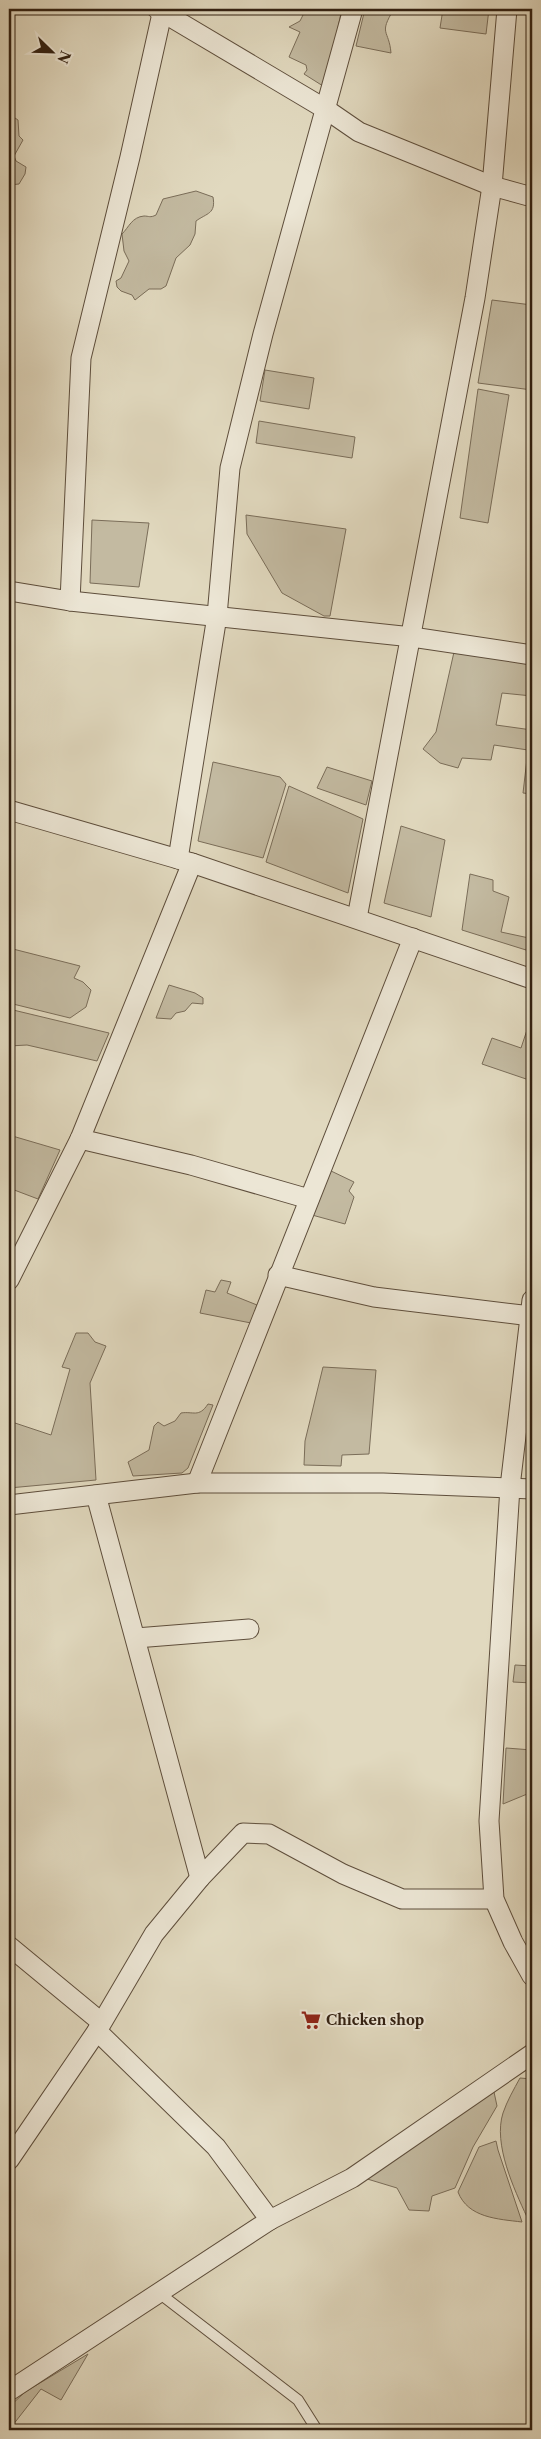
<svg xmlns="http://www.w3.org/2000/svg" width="541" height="2439" font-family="'Libre Caslon Text',serif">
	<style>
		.green { fill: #c3baa1; stroke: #7a6d59 }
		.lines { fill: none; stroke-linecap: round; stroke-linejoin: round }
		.service-casing { stroke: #5e4e3c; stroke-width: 12 }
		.minor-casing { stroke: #5e4e3c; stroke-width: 21 }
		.service { stroke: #ece6d5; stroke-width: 10 }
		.minor { stroke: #ece6d5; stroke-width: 19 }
		.labels { text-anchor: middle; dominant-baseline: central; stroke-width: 4; stroke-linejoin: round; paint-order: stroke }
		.poi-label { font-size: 14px; font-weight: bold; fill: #322011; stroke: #ece6d5; text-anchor: start }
	</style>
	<rect width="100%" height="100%" fill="#e1d9bf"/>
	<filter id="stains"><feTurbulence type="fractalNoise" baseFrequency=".004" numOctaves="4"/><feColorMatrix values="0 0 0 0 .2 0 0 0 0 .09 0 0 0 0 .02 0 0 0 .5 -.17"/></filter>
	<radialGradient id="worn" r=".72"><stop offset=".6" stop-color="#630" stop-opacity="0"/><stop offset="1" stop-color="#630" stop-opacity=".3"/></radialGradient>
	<!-- green -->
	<g class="green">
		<path d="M306,9H330L341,13L326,85L323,86L304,74L307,70L306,65L289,57L300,32L289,27L300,21Z"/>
		<path d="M365,9H394C378,35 389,29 391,53L356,46Z"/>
		<path d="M443,9H489L486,34L440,28Z"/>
		<path d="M9,114L18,120L19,136L23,140L14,156L16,161L26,167L25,174L19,184L9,185Z"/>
		<path d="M196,191L213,197C216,214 207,213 196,221L195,234L190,245L176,258L166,286L161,289H149L135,300L132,295L121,291L117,287L116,281L121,278L129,261L124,251L122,234C129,227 132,217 144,216C149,216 150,218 156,215L163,199Z"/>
		<path d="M492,300L532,305V390L478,383Z"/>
		<path d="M265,370L314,378L309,409L260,401Z"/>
		<path d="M478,389L509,395L488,523L460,518Z"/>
		<path d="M259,421L355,437L352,458L256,443Z"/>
		<path d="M246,515L346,529L330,616H324L282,593L247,534Z"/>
		<path d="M92,520L149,523L139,587L90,583Z"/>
		<path d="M454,652L532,664V696L502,693L496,725L532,730V794L523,793L528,750L494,745L491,760L462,758L458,768L440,763L423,749L436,732Z"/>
		<path d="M213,762L280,777L286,784L263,858L198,841Z"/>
		<path d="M327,767L372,781L366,805L317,788Z"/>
		<path d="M289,786L363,819L348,893L266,862Z"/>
		<path d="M401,826L445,840L431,917L384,903Z"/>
		<path d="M470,874L493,880V891L509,897L501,932L529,938L526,950L462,930Z"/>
		<path d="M13,949L80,966L74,978L83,982L91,990L86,1007L70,1018L9,1003V980Z"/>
		<path d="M169,985L195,993L203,998V1004L192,1003L185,1011L176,1013L171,1019L156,1018Z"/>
		<path d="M9,1009L109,1033L97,1061L27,1045L9,1046Z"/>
		<path d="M532,1015V1052L530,1059L532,1060V1081L482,1064L492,1038L521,1048Z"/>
		<path d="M9,1135L60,1150L38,1199L9,1188Z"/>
		<path d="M329,1170L354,1182L349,1191L354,1197L345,1224L312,1215Z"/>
		<path d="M221,1280L231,1282L227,1293L257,1305L251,1323L200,1313L206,1290L215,1292Z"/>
		<path d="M76,1333H88L95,1342L106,1346L90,1383L96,1480L9,1488V1421L51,1435L70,1369L62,1367Z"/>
		<path d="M323,1367L376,1370L369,1454L342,1455L341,1466L304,1465L305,1441Z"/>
		<path d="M208,1404L213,1405L188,1468L182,1473L133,1476L128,1462L149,1450L154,1426L158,1422L164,1426L175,1421L181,1413C193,1411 199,1418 208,1404Z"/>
		<path d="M515,1665L532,1666V1683L513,1682Z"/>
		<path d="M506,1748L532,1750V1792L503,1804Z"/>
		<path d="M520,2078L532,2079V2219L527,2217C514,2189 493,2144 503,2113C507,2101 514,2089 520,2078Z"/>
		<path d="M494,2092L497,2106L473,2147L455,2188L432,2196L429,2211L409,2210L397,2188L364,2178Z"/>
		<path d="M496,2141L498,2150L522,2222C498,2219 468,2218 458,2192L479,2147Z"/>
		<path d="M88,2354L61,2400L41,2389L9,2430V2407L25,2392Z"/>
	</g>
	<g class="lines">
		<defs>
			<path id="service" d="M159,2293L298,2400L317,2430"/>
			<g id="minor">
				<path d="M157,9L327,110L359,132L492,186L532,197"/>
				<path d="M9,591L70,601L412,637L532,655"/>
				<path d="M70,601L81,358L130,157L163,9"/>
				<path d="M9,810L192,863L532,979"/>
				<path d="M178,859L217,616L230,468L263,334L353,9"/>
				<path d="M357,918L475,298L492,186L507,9"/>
				<path d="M80,1139L191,1165L309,1199"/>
				<path d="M278,1275L374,1297L531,1316"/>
				<path d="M9,1280L80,1139L192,863"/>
				<path d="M532,1300L510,1487L489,1821L494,1899L513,1942L532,1976"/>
				<path d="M197,1483L413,938"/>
				<path d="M96,1495L200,1878L243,1833L269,1834L343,1874L402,1899H494"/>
				<path d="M9,1505L197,1483H383L532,1489"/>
				<path d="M136,1638L249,1629"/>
				<path d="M9,1946L101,2022"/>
				<path d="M97,2031L216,2147L270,2220"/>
				<path d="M9,2160L97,2031L154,1934L200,1878"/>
				<path d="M9,2391L270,2220L352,2178L532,2054"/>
			</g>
		</defs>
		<!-- service casing -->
		<use href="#service" class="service-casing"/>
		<!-- minor casing -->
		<use href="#minor" class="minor-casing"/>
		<!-- service -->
		<use href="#service" class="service"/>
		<!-- minor -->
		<use href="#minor" class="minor"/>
	</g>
	<!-- icons -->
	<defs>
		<symbol id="supermarket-bare" viewBox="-9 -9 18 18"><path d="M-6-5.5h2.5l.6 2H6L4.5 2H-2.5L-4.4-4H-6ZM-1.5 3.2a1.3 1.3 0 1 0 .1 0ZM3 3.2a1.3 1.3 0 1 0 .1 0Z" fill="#8f2418" stroke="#ece6d5" stroke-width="2.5" paint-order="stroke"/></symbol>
	</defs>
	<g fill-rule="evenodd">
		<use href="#supermarket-bare" x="297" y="2006" width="28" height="28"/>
	</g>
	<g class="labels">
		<!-- poi labels -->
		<g class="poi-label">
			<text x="326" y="2020">Chicken shop</text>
		</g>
	</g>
	<!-- margin -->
	<rect width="541" height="2439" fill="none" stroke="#e1d9bf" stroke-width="30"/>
	<rect x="10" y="10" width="521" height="2419" fill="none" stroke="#322011" stroke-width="2.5"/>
	<rect x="15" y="15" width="511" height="2409" fill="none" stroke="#322011"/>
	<!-- north arrow -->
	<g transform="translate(52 52) rotate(113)" stroke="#ece6d5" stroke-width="4" paint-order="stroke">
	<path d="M0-4L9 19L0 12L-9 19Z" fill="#322011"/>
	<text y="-8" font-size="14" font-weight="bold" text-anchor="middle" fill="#322011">N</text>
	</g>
	<rect width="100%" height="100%" filter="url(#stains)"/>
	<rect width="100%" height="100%" fill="url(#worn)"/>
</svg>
